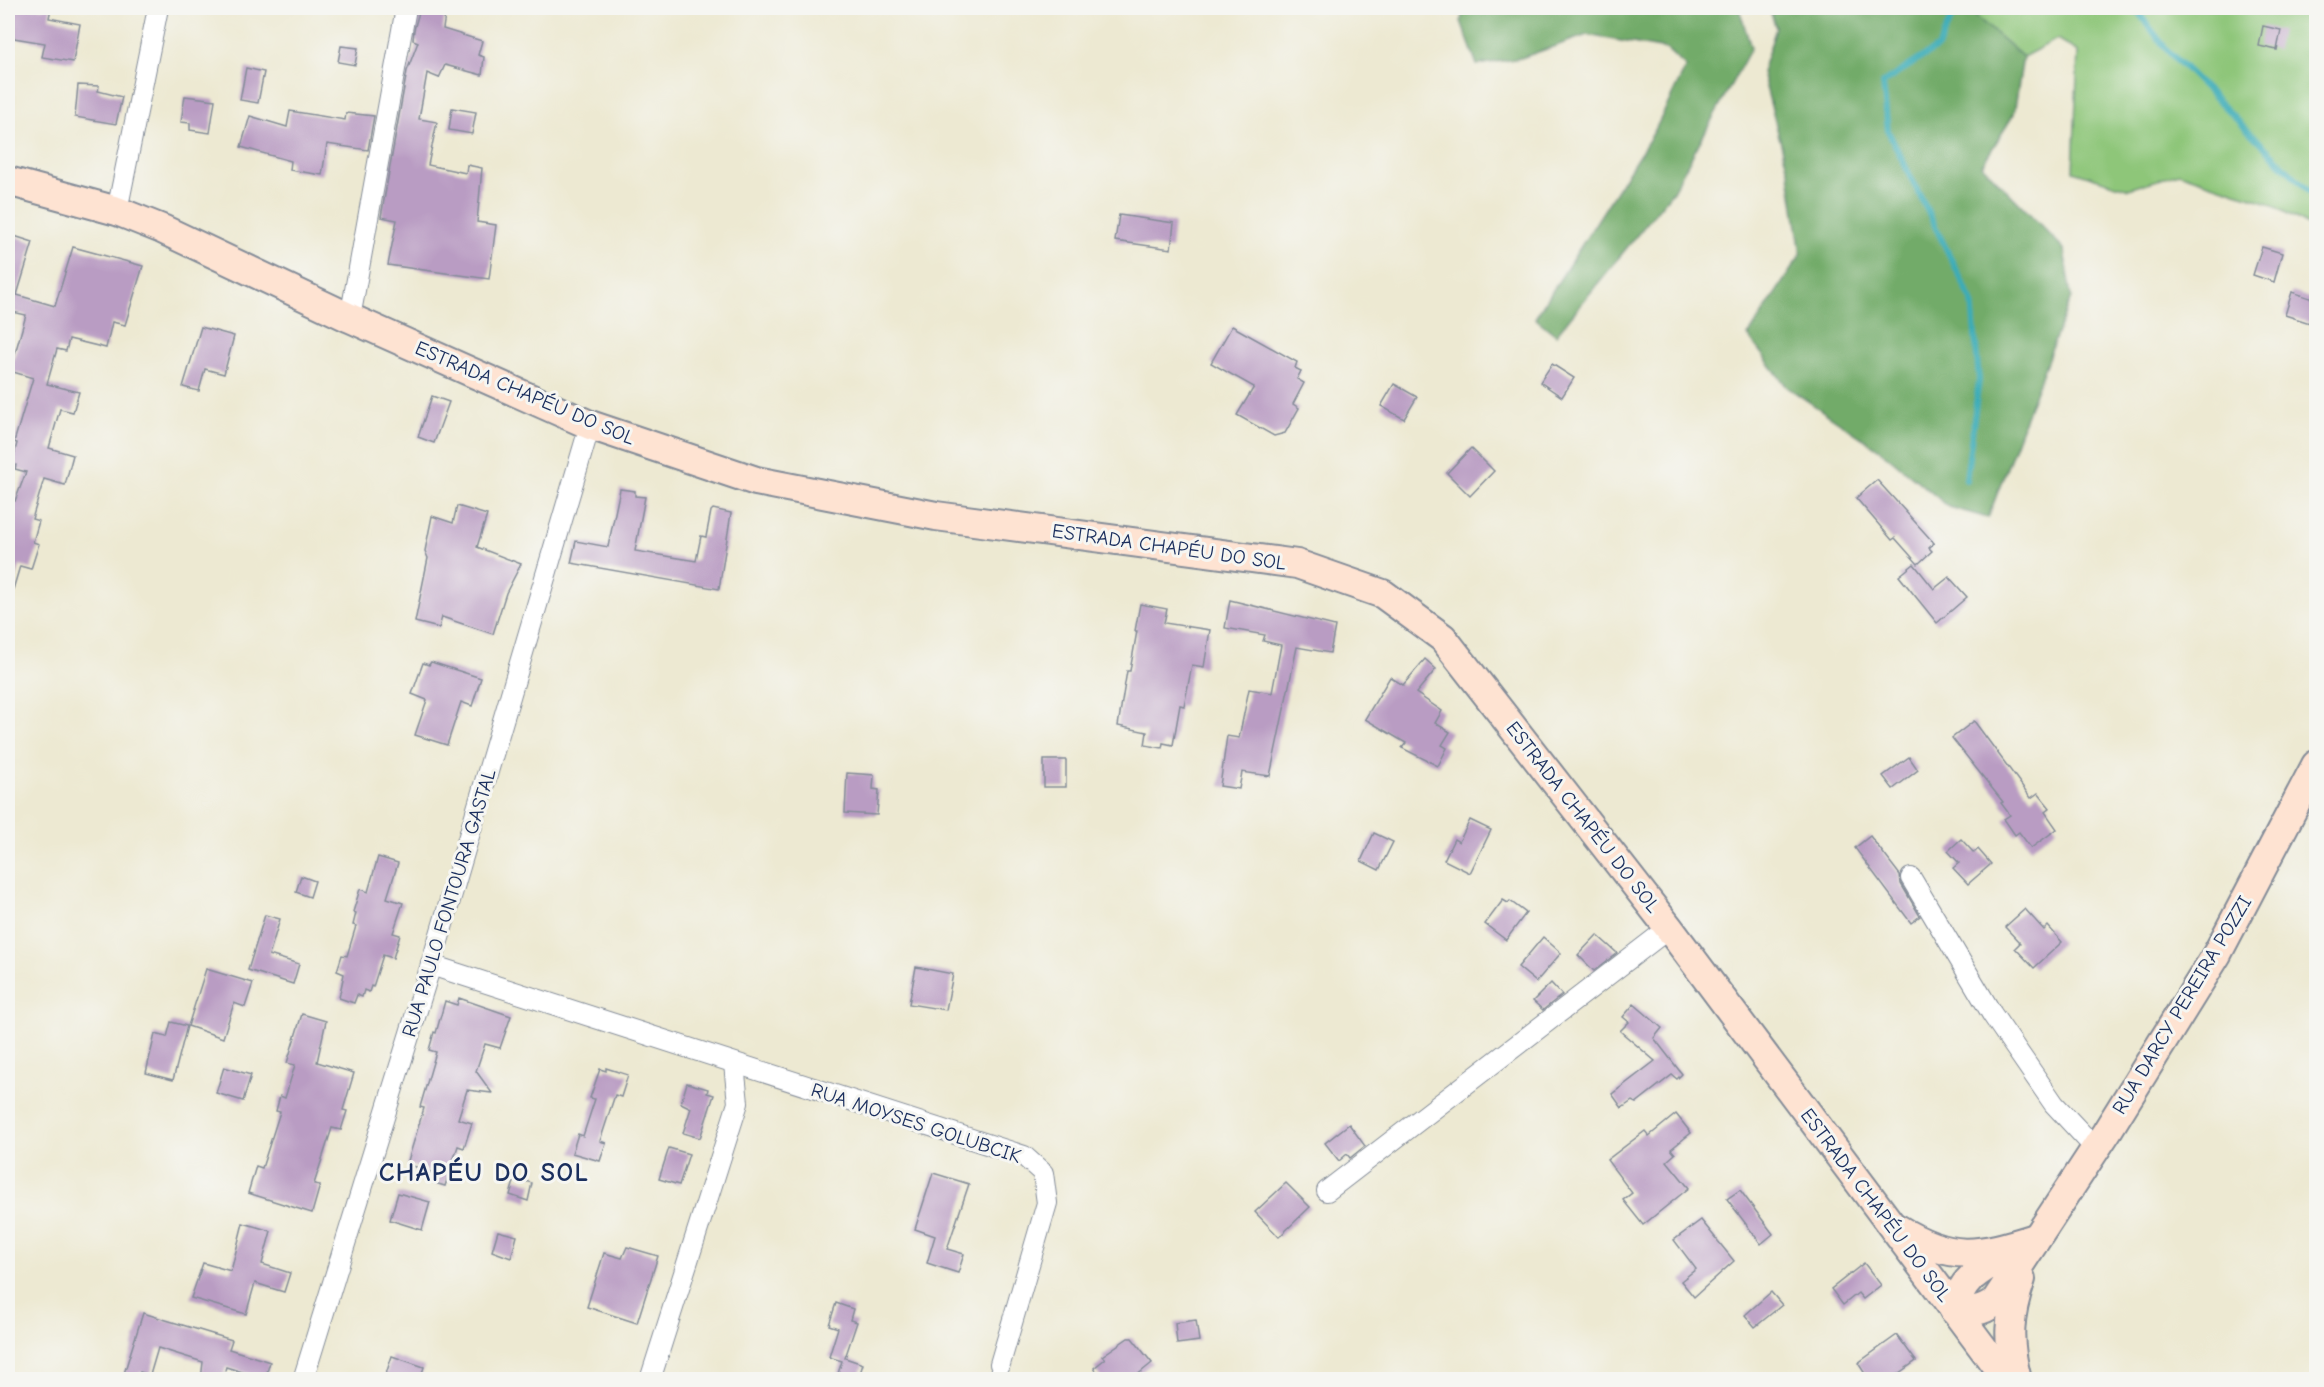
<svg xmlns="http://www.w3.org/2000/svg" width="2324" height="1387" font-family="'Comic Neue',sans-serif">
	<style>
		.green { fill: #8ec679; stroke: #547a6c; stroke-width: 1.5 }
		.forest { fill: #72ab69; stroke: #466d64; stroke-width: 1.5 }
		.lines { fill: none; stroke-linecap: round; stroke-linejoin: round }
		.stream { stroke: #3bacb7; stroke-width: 6 }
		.building { fill: #b99cc3 }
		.minor-casing { stroke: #848c98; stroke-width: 22 }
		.secondary-casing { stroke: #848c98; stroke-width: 32 }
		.minor { stroke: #fff; stroke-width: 20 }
		.secondary { stroke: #fee3d2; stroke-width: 28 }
		.labels { text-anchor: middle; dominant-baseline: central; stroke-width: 6; stroke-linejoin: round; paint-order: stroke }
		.street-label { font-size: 20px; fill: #1b2f5e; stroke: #f6f6f2 }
		.district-label { font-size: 26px; font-weight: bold; letter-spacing: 1.5px; fill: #1b2f5e; stroke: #f6f6f2 }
	</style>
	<rect width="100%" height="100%" fill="#f6f6f2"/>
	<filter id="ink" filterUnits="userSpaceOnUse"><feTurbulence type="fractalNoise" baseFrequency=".0167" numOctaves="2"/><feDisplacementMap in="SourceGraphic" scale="12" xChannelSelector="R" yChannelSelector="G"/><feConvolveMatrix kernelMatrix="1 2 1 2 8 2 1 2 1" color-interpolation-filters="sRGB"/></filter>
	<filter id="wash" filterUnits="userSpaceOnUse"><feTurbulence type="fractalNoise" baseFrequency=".008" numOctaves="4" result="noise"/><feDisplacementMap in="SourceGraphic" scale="24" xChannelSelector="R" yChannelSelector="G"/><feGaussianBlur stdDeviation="1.35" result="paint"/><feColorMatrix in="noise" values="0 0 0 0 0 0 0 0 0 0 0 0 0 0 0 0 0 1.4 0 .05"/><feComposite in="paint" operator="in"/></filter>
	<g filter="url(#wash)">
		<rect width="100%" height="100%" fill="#ede9d2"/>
		<!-- green -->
		<path class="green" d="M1966,8H2316V230L2269,203L2179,173L2129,189L2073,171L2078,52L2057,39L2023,57Z"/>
		<!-- forest -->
		<g class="forest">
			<path d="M1463,8H1739L1751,48L1673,191L1556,335L1535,318L1654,132L1686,67L1666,49L1587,35L1521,58L1477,65L1461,21Z"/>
			<path d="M1769,8H1966L2023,57L2014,114L1982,165L2064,249L2071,297L1988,518L1949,507L1881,451L1787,387L1748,336L1801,254L1789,174L1762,72L1776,28Z"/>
		</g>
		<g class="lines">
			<!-- stream -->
			<g class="stream">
				<path d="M1956,8L1938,47L1883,83L1888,131L1972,301L1979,380L1966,480"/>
				<path d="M2135,8L2167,50L2316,198"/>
			</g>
		</g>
		<g id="blocks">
			<!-- building -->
			<g class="building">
				<path d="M8,8H51L49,18L80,24L73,62L42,57L45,43L8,37Z"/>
				<path d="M423,8H446L443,29L482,41L478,55L484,57L482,75L445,65L439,78L427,73L419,119L437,122L428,165L466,173L467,165L482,168L477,222L496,225L489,279L388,265L397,220L381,217L407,71L418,42L413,40L414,30L419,12H422Z"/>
				<path d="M2263,26L2281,30L2277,50L2259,46Z"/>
				<path d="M341,46L358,48L355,65L338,62Z"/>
				<path d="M246,68L264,72L258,103L240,100Z"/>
				<path d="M78,85L99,86L98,91L122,97L116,124L75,117Z"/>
				<path d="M185,96L215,100L210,133L190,130V123L181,122Z"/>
				<path d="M452,108L476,112L472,134L449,130Z"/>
				<path d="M290,111L345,120L346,113L374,116L368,150L327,144L322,175L290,170L291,161L241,147L250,116L287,127Z"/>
				<path d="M1119,215L1174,223L1171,249L1115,241Z"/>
				<path d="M8,234L33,242L17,295L55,306L73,247L143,266L125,325L112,322L106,348L69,339L66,351L57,349L47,384L79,392L73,412L60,409L49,448L73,455L65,485L44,479L32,519L39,521L33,542L39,544L31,569L20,566L12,593H8V499L15,501L26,472L15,469L16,465L12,464L17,443L14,442L33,378L10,371L26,315L13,312L12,314H8Z"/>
				<path d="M2262,247L2282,253L2274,282L2253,275Z"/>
				<path d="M2292,292L2316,300V325L2285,315Z"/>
				<path d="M1232,326L1297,362L1295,368L1301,371L1297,379L1304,383L1293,404L1299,408L1285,433L1274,436L1237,415L1254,387L1211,363Z"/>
				<path d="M201,327L234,336L224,374L205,369L199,391L183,387Z"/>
				<path d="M1552,364L1574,378L1562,397L1540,382Z"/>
				<path d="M1394,384L1417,397L1404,419L1381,406Z"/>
				<path d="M432,396L449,402L434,443L418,437Z"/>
				<path d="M1471,448L1494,471L1470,496L1447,473Z"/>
				<path d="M1877,480L1934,543L1929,548L1932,551L1918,564L1895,538L1892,540L1856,498Z"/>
				<path d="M620,489L635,491V496L645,497L635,551L696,561L701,536L706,537L711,511L713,509L731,513L719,589L571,563L576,541L608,547Z"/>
				<path d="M457,506L487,515L477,547L521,564L506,593L493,634L442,617L439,628L415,622L428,558L425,551L432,516L453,523Z"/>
				<path d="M1914,564L1934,589L1949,577L1967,597L1937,623L1899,576Z"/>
				<path d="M1230,600L1335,626L1330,653L1297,647L1270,776L1242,772L1239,789L1220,786L1227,736L1239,738L1249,689L1272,693L1281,645L1263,641L1265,635L1225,628Z"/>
				<path d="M1140,604L1167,609L1164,623L1210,630L1204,667L1192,665L1184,706L1180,705L1173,745L1163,743L1162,748L1145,745L1147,732L1118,726L1127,671H1130L1137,631H1135Z"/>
				<path d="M1425,659L1436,669L1416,693L1442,711L1435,723L1450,732L1442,745L1447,748L1438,766L1402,748L1406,743L1365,719L1390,677L1403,685Z"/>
				<path d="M431,662L481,678L472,706L461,702L447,745L415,735L427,700L412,694L423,663L429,665Z"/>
				<path d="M1974,721L2031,798L2038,793L2050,808L2045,812L2057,829L2031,848L2019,832L2015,835L2004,819L2010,815L2001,803L2003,802L1952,738Z"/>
				<path d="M1909,757L1918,770L1893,789L1883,776Z"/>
				<rect x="1044" y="760" width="22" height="27"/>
				<path d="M847,773L874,775L873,789L879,790L877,815L845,813Z"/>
				<path d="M1470,820L1491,830L1470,873L1444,860L1454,839L1459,842Z"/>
				<path d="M1374,833L1393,842L1379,870L1361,861Z"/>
				<path d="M1870,836L1900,875L1901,884L1920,916L1911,923L1855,848Z"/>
				<path d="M1961,839L1974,853L1978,849L1991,864L1968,884L1953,868L1959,863L1948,851Z"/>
				<path d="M378,857L398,863L387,898L403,903L393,933L400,935L393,958L383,955L373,987L371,986L369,992L364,990L362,997L357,995L354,1003L339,998L344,974L337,971L342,955L347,956L356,926L353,925L356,913L353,912L360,889L368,892Z"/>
				<path d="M301,876L315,881L310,897L296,892Z"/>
				<path d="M1503,900L1508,903L1510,901L1526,913L1506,940L1485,924Z"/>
				<path d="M2025,909L2044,930L2048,926L2062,942L2034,968L2015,948L2020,943L2005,927Z"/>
				<path d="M265,915L280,919L269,955L299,964L293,984L248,970Z"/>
				<path d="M1597,935L1617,953L1594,971L1578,955Z"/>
				<path d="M1543,937L1561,953L1536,982L1518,967Z"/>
				<path d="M916,967L953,974L946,1010L909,1004Z"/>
				<path d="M206,969L253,983L245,1007L234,1003L223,1038L188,1026Z"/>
				<path d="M1551,983L1562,995L1543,1010L1533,1001Z"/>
				<path d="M459,998L511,1016L500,1048L485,1044L476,1071L492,1093L467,1090L458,1119L472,1123L464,1148L458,1146L445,1186L428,1181L431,1172L407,1164L424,1108L420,1107L436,1052L429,1050L434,1032L436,1033L445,1001L457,1005Z"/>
				<path d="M1634,1004L1662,1028L1654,1038L1682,1074L1677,1079L1672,1075L1636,1103L1632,1101L1622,1108L1612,1094L1655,1061L1620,1031L1629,1022L1623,1017Z"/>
				<path d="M302,1014L326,1021L317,1062L354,1073L343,1110L347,1111L341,1130L332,1128L314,1184L320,1185L312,1213L248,1193L256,1166L262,1168L280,1112L276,1111L280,1096L285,1098L295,1065L287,1063Z"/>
				<path d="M171,1022L187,1026L173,1080L146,1073L155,1034L167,1037Z"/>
				<path d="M224,1067L251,1075L243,1101L216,1093Z"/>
				<path d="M606,1068L628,1075L621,1097L615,1095L600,1141L606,1143L600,1161L572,1153L578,1134L583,1136L595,1099L590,1098L600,1069L606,1071Z"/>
				<path d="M687,1083L708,1089L707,1093L714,1095L700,1138L683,1133L691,1108L681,1103Z"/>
				<path d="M1676,1114L1691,1133L1671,1149L1675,1154L1667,1161L1689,1188L1643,1225L1623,1200L1632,1193L1607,1160L1645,1131L1649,1136Z"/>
				<path d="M1349,1124L1365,1146L1350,1158L1347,1154L1339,1161L1325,1143Z"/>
				<path d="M669,1148L689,1154L679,1185L659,1179Z"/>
				<path d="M933,1173L969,1184L947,1249L964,1254L958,1273L927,1263L935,1236L915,1229Z"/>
				<path d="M515,1178L532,1183L528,1201L510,1195Z"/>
				<path d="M1286,1183L1310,1207L1279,1237L1255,1212Z"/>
				<path d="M1740,1190L1773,1234L1761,1244L1727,1199Z"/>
				<path d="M398,1193L430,1202L422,1230L390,1220Z"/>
				<path d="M1701,1220L1734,1261L1694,1297L1681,1281L1696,1269L1674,1240Z"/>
				<path d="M243,1223L271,1231L262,1264L290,1273L284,1292L255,1283L246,1314L191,1298L203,1263L231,1271Z"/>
				<path d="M498,1231L517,1236L511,1258L492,1251Z"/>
				<path d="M627,1247L658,1256L637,1323L587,1307L604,1253L622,1258Z"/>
				<path d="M1864,1263L1881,1285L1863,1299L1858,1293L1843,1305L1831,1289Z"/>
				<path d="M1771,1292L1782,1305L1755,1327L1745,1315Z"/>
				<path d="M836,1303L853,1309L850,1320L857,1322L845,1358L863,1364L858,1380H836L842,1361L829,1357L838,1328L829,1325Z"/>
				<path d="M143,1313L232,1340L229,1349L270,1362L265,1379L226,1367L222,1380H201L203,1362L158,1348L150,1375L140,1372L138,1380H122Z"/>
				<path d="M1196,1320L1199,1341L1177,1344L1175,1323Z"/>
				<path d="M1897,1335L1916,1361L1889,1380H1869L1858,1363Z"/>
				<path d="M1128,1338H1132L1152,1363L1131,1380H1102L1094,1368L1105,1359L1102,1356Z"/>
				<path d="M392,1356L424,1367L420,1380H384Z"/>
			</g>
		</g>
	</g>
	<g filter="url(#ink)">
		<use href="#blocks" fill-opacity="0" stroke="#848c98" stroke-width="1.5"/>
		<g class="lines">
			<defs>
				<g id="minor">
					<path d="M117,211L158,8"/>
					<path d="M350,318L406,8"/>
					<path d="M1911,878L1992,1014L2054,1104L2096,1149"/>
					<path d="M431,965L1024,1156L1043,1173L1047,1203L1000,1364"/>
					<path d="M1327,1191L1669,928"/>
					<path d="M303,1380L431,965L590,425"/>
					<path d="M650,1380L738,1103L734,1064"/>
				</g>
				<g id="secondary">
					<path d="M8,181L117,211L162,229L350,318L590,425L756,481L936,516L1297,564L1383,594L1443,638L1669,928L2007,1380"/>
					<path d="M1898,1229C1951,1262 1978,1256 2035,1238"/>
					<path d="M1954,1310C1971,1312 1981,1313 1995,1302L2106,1133L2217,954L2316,765"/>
					<path d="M1954,1310C1962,1276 1982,1269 2010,1253"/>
					<path d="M2017,1380C2007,1341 2008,1317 2021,1279"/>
				</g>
			</defs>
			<!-- minor casing -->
			<use href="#minor" class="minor-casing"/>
			<!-- secondary casing -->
			<use href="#secondary" class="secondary-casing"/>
			<!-- minor -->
			<use href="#minor" class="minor"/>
			<!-- secondary -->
			<use href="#secondary" class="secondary"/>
		</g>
	</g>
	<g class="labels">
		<!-- street labels -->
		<g class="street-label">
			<text transform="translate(525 393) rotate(23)">ESTRADA CHAPÉU DO SOL</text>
			<text transform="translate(1169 547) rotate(8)">ESTRADA CHAPÉU DO SOL</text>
			<text transform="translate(1583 817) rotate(52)">ESTRADA CHAPÉU DO SOL</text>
			<text transform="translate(449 903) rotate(-73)">RUA PAULO FONTOURA GASTAL</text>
			<text transform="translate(2182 1005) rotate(-59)">RUA DARCY PEREIRA POZZI</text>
			<text transform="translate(916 1123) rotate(18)">RUA MOYSES GOLUBCIK</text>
			<text transform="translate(1876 1205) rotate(53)">ESTRADA CHAPÉU DO SOL</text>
		</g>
		<!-- district labels -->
		<g class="district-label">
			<text x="484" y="1173">CHAPÉU DO SOL</text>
		</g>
	</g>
	<!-- margin -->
	<rect width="2324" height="1387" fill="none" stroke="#f6f6f2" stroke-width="30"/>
</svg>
